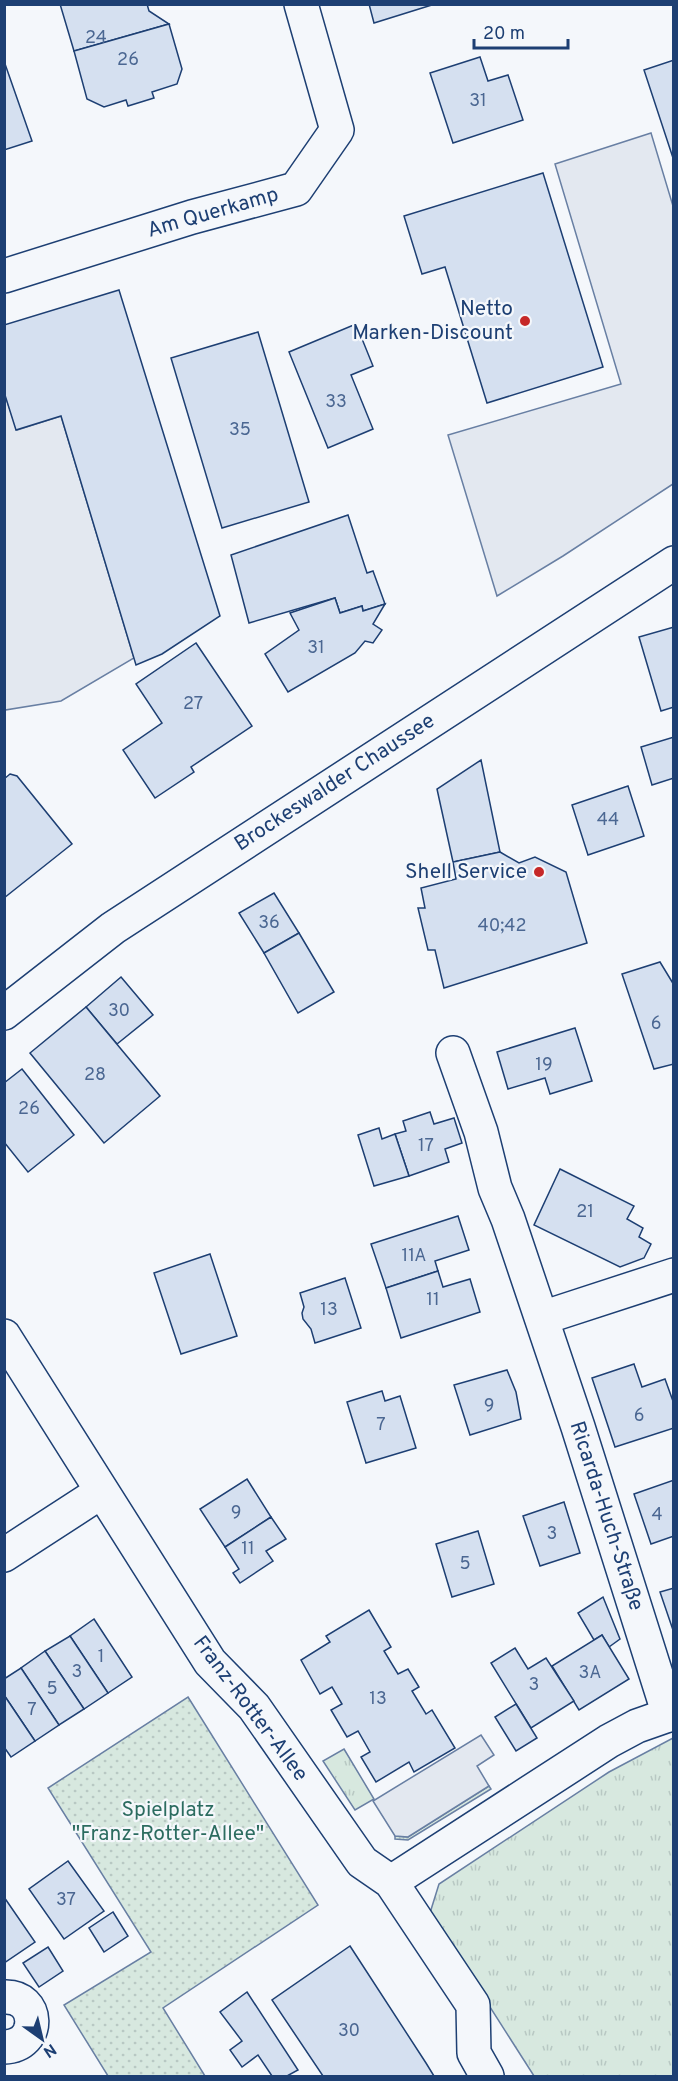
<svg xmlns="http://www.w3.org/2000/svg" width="678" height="2081" font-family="Overpass,sans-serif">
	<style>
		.grass { fill: url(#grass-tufts); stroke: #687fa3; stroke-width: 1.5 }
		.park { fill: url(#park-dots); stroke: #687fa3; stroke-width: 1.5 }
		.parking { fill: #e3e8f0; stroke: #687fa3; stroke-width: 1.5 }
		.building { fill: #d5e0f0; stroke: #1d3f73; stroke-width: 1.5 }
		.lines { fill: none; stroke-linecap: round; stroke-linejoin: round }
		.minor-casing { stroke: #1d3f73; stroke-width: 36 }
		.minor { stroke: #f4f7fb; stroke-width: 33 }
		.poi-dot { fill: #c62828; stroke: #f4f7fb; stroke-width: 2 }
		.labels { text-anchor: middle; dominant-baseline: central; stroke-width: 4.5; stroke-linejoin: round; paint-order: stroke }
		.number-label { font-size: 18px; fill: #4b6792 }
		.street-label { font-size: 21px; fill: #1d3f73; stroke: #f4f7fb }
		.poi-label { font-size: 21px; fill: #1d3f73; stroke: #f4f7fb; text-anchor: end }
		.park-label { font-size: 21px; fill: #2c6c60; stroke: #f4f7fb }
	</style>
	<defs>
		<pattern id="grass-tufts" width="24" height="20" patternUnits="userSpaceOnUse" patternTransform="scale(1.5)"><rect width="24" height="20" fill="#d7e8df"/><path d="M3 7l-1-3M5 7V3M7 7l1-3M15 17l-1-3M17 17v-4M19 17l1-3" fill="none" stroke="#b8c8c3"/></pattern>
		<pattern id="park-dots" width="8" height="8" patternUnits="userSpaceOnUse" patternTransform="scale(1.5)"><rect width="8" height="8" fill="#d7e8df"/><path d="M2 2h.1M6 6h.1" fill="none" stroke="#b8c8c3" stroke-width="1.8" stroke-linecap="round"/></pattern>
	</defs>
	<rect width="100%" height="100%" fill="#f4f7fb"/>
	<!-- grass -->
	<g class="grass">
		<path d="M673,1738V2076H534L430,1913L439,1884L609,1772Z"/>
		<path d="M344,1749L374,1799L355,1810L323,1761Z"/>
		<path d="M489,1786L491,1789L408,1840L395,1839V1836L408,1837Z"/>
	</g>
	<!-- park -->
	<path class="park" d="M188,1697L318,1905L163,2008L205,2076H108L64,2005L151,1952L48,1788Z"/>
	<!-- parking -->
	<g class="parking">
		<path d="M651,133L673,206V484L563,556L497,596L448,435L621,384L555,164Z"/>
		<path d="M4,392L17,430L61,416L134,658L61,701L5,710Z"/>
		<path d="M481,1735L494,1755L477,1766L489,1786L408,1837L395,1836L373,1801Z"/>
	</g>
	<!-- building -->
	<g class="building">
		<path d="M60,4H147L149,11L169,24L74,51Z"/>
		<path d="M369,4H435L374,23Z"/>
		<path d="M169,24L182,69L177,84L152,92L154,98L128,106L126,100L104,107L87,99L74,51Z"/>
		<path d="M480,57L488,81L508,75L523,120L453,143L430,73Z"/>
		<path d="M674,60V161L644,70Z"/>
		<path d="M4,61L32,141L4,150Z"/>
		<path d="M543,173L603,367L487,403L445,267L422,274L404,216Z"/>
		<path d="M119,290L220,616L162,654L136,665L61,416L16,430L4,392V325Z"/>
		<path d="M356,324L373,366L351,375L373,429L328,448L289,352Z"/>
		<path d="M258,332L309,502L222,528L171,358Z"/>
		<path d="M348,515L367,573L373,571L385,604L363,611L362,606L340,613L335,598L249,623L231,555Z"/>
		<path d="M335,598L340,613L362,606L363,611L385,604L373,624L382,630L373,643L365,641L355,653L288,692L265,654L299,630L290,613Z"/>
		<path d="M674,627V707L661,711L639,637Z"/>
		<path d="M196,643L252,726L191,767L194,772L155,798L123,750L162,723L136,684Z"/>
		<path d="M674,737V778L652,785L641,747Z"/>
		<path d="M481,760L500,852L453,862L437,789Z"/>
		<path d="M10,774L17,776L72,844L4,898V779Z"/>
		<path d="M628,786L644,836L588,855L572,805Z"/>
		<path d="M500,852L519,863L535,857L566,872L587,943L444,988L435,950H428L418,908H425L421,888L456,879L453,862Z"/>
		<path d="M274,893L299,933L264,953L239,913Z"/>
		<path d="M299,933L334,992L298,1013L264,953Z"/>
		<path d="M660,962L674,985V1064L654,1069L622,974Z"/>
		<path d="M121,977L153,1015L117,1044L86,1007Z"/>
		<path d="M86,1007L160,1096L104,1143L30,1053Z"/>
		<path d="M575,1028L592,1081L550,1094L545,1078L508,1089L497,1052Z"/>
		<path d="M22,1069L74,1135L28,1172L4,1142V1083Z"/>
		<path d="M430,1112L434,1124L454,1118L462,1143L445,1149L449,1162L409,1176L395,1134L406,1131L403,1121Z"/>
		<path d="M379,1128L382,1139L395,1134L409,1176L374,1186L358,1135Z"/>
		<path d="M560,1169L634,1206L627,1219L643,1228L639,1237L651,1244L644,1258L620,1267L534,1225Z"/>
		<path d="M458,1216L469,1250L435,1261L438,1271L386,1288L371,1244Z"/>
		<path d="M210,1254L237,1336L181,1354L154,1273Z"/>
		<path d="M438,1271L443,1287L470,1279L480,1312L401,1338L386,1288Z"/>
		<path d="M345,1278L361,1328L315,1343L311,1329L303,1319L302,1313L304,1307L300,1293Z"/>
		<path d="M634,1364L642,1387L665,1379L674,1404V1428L615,1447L592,1378Z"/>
		<path d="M507,1370L516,1392L521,1419L470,1435L454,1385Z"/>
		<path d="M382,1391L385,1401L400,1396L416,1448L366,1463L347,1402Z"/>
		<path d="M247,1479L271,1517L225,1547L200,1509Z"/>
		<path d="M674,1480V1536L651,1544L634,1494Z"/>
		<path d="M564,1502L580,1553L540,1566L523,1516Z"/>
		<path d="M271,1517L286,1539L266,1551L273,1561L240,1583L233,1573L239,1569L225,1547Z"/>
		<path d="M478,1531L494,1584L452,1597L436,1544Z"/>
		<path d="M674,1588V1633L660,1592Z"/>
		<path d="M603,1597L620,1639L609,1647L602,1635L594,1640L578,1613Z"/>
		<path d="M369,1610L391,1647L384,1651L398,1674L408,1669L419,1687L412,1691L426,1714L432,1710L455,1748L414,1772L409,1762L376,1782L361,1757L370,1752L358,1731L347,1737L331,1710L342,1704L332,1687L320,1694L301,1660L330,1642L326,1636Z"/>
		<path d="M94,1619L132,1677L108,1693L70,1636Z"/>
		<path d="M602,1635L629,1679L579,1710L552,1666Z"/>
		<path d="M70,1636L108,1693L84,1709L45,1651Z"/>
		<path d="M515,1648L528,1669L546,1658L574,1701L531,1728L491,1663Z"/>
		<path d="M45,1651L84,1709L59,1725L21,1668Z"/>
		<path d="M21,1668L59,1725L35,1741L4,1695V1679Z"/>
		<path d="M4,1695L35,1741L11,1757L4,1747Z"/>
		<path d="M516,1704L537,1738L516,1751L495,1717Z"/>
		<path d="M68,1861L104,1911L64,1939L29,1889Z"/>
		<path d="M4,1897L35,1942L4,1963Z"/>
		<path d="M113,1912L128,1936L104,1952L89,1928Z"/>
		<path d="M350,1946L426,2063L434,2076H323L272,2000Z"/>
		<path d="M48,1947L63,1971L39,1987L23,1963Z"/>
		<path d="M247,1992L298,2070L287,2076H272L258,2055L242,2067L230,2050L242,2041L220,2012Z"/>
	</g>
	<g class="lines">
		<defs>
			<g id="minor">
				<path d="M4,276L192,217L296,189L337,130L301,4"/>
				<path d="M4,1013L113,928L674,563"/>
				<path d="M453,1053L481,1132L495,1188L508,1219L578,1427L669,1715"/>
				<path d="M542,1318L674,1275"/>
				<path d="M4,1336L210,1662L254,1707L362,1862L391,1882L473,2005L474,2053L487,2076"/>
				<path d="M4,1555L101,1492"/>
				<path d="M391,1882L609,1741L637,1726L674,1713"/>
				<path d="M4,1997C40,1995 42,2046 4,2047"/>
			</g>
		</defs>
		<!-- minor casing -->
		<use href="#minor" class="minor-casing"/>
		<!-- minor -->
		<use href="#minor" class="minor"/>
	</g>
	<!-- markers -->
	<g class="poi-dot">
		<circle cx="525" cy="321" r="6"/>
		<circle cx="539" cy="872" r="6"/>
	</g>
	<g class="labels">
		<!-- number labels -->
		<g class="number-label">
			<text x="96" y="38">24</text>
			<text x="128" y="60">26</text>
			<text x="478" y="101">31</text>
			<text x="336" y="402">33</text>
			<text x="240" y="430">35</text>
			<text x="316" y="648">31</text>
			<text x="193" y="704">27</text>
			<text x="608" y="820">44</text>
			<text x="269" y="923">36</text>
			<text x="502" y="926">40;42</text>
			<text x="119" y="1011">30</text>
			<text x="656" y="1024">6</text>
			<text x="544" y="1065">19</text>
			<text x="95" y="1075">28</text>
			<text x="29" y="1109">26</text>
			<text x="426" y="1146">17</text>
			<text x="585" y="1212">21</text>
			<text x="414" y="1256">11A</text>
			<text x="433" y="1300">11</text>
			<text x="329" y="1310">13</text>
			<text x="489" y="1406">9</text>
			<text x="639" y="1416">6</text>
			<text x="381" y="1425">7</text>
			<text x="236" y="1513">9</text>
			<text x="657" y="1515">4</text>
			<text x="552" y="1534">3</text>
			<text x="248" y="1549">11</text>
			<text x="465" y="1564">5</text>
			<text x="101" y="1657">1</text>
			<text x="77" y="1672">3</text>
			<text x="590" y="1673">3A</text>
			<text x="534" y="1685">3</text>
			<text x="52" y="1689">5</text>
			<text x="378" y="1699">13</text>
			<text x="32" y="1710">7</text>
			<text x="66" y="1900">37</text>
			<text x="349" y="2031">30</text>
		</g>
		<!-- street labels -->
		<g class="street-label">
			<text transform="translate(213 213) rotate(-16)">Am Querkamp</text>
			<text transform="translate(335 783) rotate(-33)">Brockeswalder Chaussee</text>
			<text transform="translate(606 1516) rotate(72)">Ricarda-Huch-Straße</text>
			<text transform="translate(250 1709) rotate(53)">Franz-Rotter-Allee</text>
		</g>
		<!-- poi labels -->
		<g class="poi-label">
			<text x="513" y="309">Netto<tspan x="513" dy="24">Marken-Discount</tspan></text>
			<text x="527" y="872">Shell Service</text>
		</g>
		<!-- park labels -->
		<g class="park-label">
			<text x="168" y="1810">Spielplatz<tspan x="168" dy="24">"Franz-Rotter-Allee"</tspan></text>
		</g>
	</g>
	<!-- border -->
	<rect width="678" height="2081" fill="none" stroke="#1d3f73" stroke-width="12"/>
	<!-- north arrow -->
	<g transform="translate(42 2039) rotate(146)" stroke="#f4f7fb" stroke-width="4.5" paint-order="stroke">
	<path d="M0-4.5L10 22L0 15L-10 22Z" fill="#1d3f73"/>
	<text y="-9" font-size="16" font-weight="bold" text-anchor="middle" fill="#1d3f73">N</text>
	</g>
	<!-- scale -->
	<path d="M474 39v9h94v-9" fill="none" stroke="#1d3f73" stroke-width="3"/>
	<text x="483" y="39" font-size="18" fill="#1d3f73" stroke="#f4f7fb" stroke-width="4.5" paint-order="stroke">20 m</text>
</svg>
